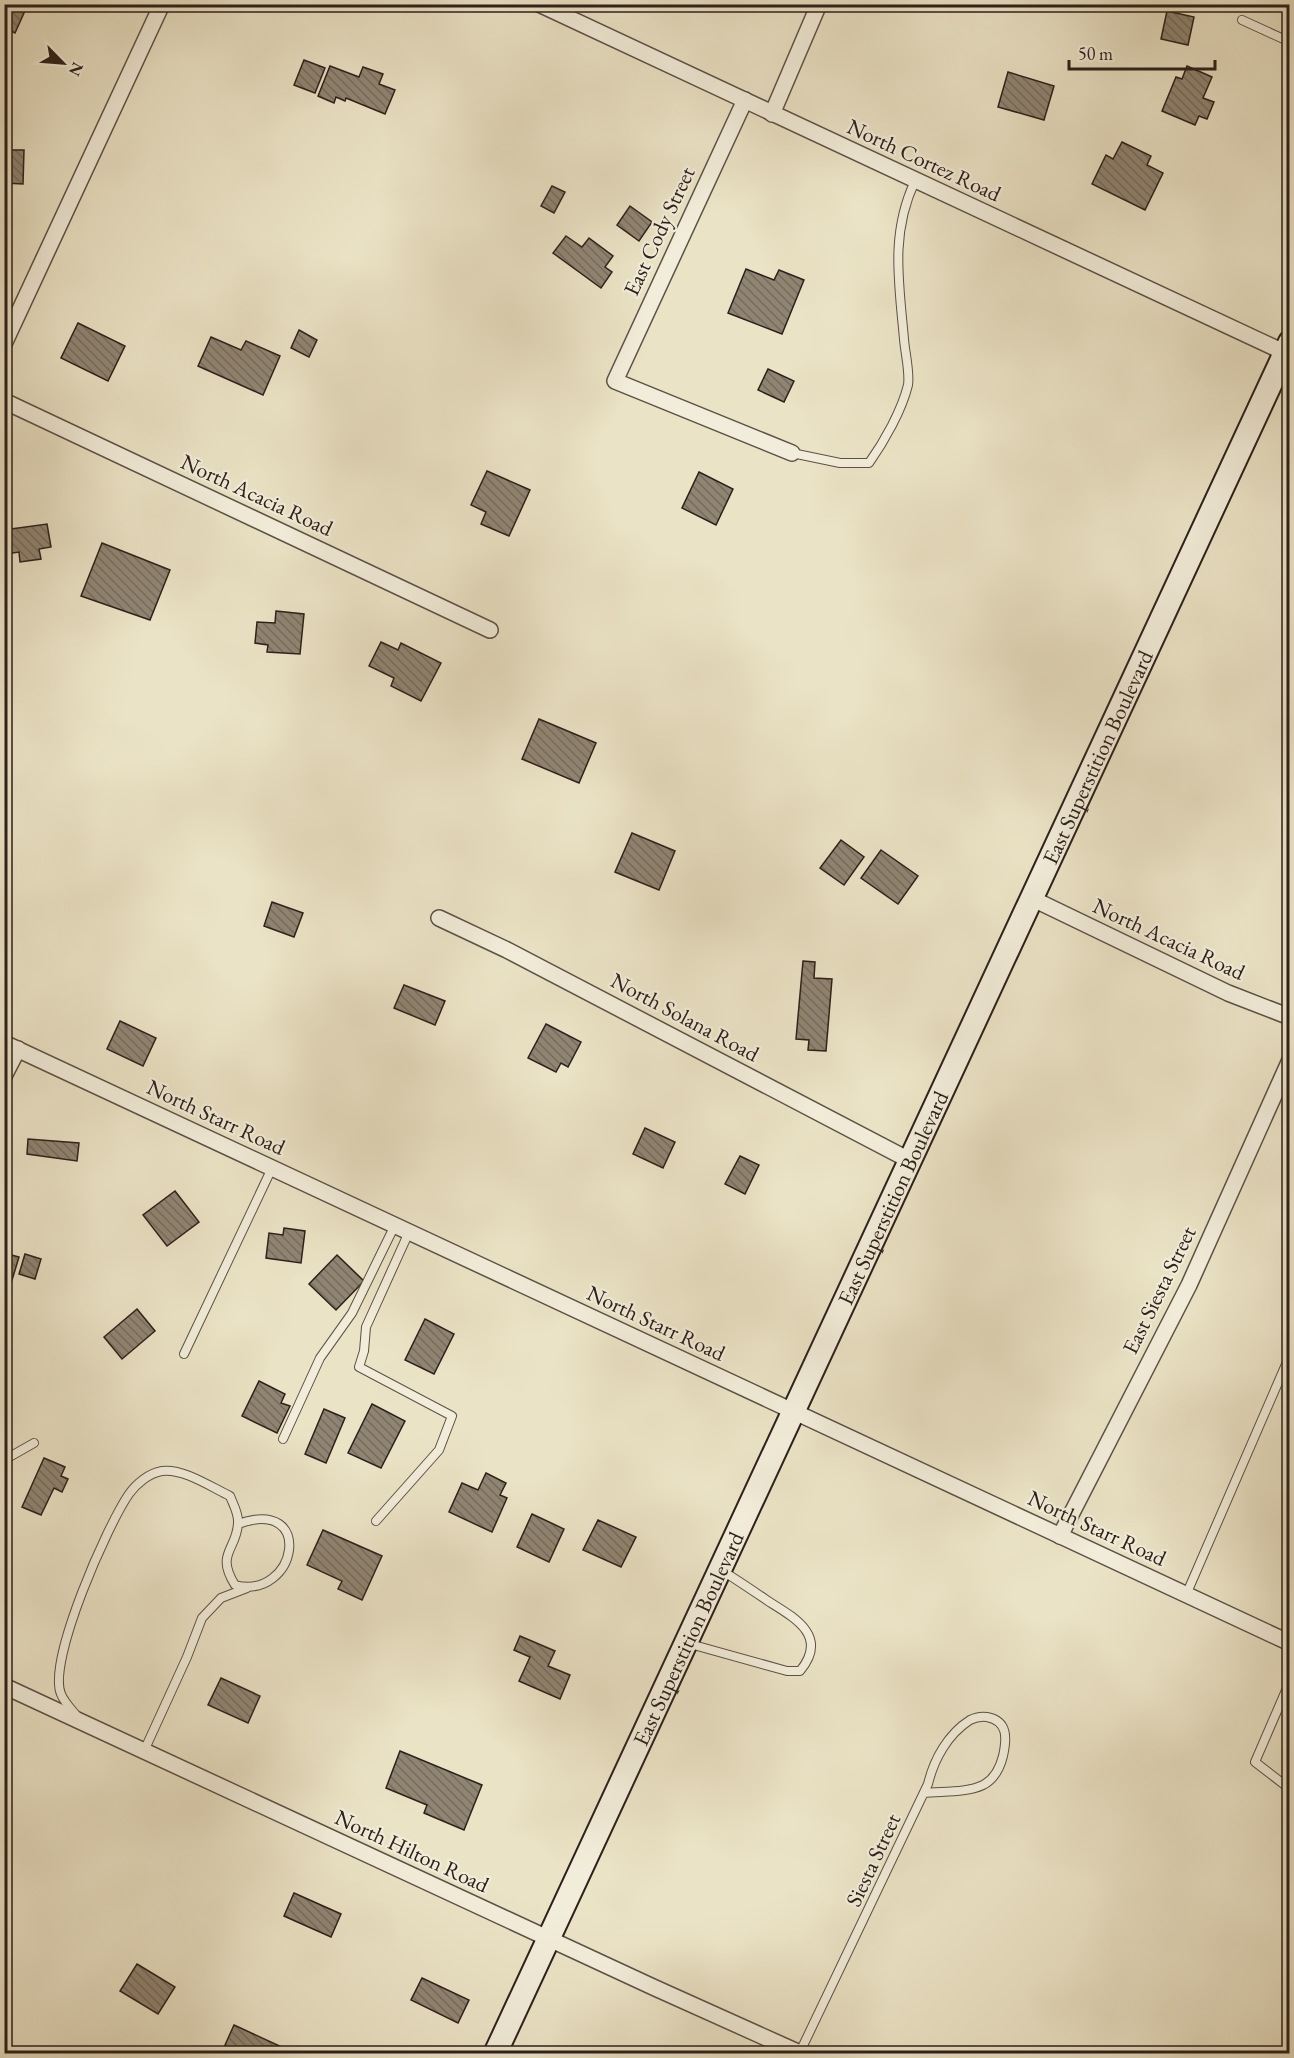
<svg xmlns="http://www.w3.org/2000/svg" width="1294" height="2058" font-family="'EB Garamond',serif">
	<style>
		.building { fill: url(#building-back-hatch); stroke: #2d201a; stroke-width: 1.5 }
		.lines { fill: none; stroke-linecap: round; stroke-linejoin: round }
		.lane-casing { stroke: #5c5145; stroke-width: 10 }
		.street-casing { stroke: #5c5145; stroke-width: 18 }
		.secondary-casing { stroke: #2d201a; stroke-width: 26 }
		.lane { stroke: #f2edda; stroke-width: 8 }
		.street { stroke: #f2edda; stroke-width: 15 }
		.secondary { stroke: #f2edda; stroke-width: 22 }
		.labels { text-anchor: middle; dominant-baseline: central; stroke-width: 4.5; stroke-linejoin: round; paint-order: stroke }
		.street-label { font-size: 22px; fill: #2d201a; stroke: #f2edda }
	</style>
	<defs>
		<pattern id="building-back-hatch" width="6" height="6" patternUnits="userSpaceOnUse" patternTransform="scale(1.5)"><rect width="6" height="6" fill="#908573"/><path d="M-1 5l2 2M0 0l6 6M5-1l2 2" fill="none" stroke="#766c5e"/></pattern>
	</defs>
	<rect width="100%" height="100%" fill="#ebe3c6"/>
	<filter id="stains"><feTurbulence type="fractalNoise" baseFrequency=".00333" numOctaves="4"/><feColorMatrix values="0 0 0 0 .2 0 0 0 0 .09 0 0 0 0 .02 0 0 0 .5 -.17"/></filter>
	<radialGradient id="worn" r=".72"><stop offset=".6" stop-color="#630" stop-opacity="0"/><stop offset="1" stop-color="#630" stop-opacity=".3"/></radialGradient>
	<!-- building -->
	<g class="building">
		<path d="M4,4H28L15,33L4,28Z"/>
		<path d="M1167,11L1194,17L1188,45L1161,39Z"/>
		<path d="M304,60L325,68L315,93L294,85Z"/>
		<path d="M330,66L359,77L363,67L383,74L379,84L395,90L385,114L346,98L345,101L336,97L334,103L318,96Z"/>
		<path d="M1187,66L1212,77L1203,98L1214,102L1207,119L1199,116L1195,125L1162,111L1176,77L1182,79Z"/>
		<path d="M1008,72L1054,86L1044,120L998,107Z"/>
		<path d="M1122,142L1151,156L1147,165L1163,173L1145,210L1092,184L1106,155L1113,159Z"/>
		<path d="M4,150H24L23,184L4,183Z"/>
		<path d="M552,186L565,192L554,213L541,206Z"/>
		<path d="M630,206L652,222L639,241L617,225Z"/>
		<path d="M566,236L582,247L589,238L613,256L605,267L612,272L601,288L553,253Z"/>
		<path d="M746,269L774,280L779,270L804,280L782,334L728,313Z"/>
		<path d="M78,323L125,346L108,381L61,358Z"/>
		<path d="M299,330L317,340L309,357L291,348Z"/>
		<path d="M211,337L241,350L246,341L280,356L263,395L198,366Z"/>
		<path d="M768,369L794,381L784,402L758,390Z"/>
		<path d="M487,471L530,490L509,536L481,524L486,512L471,505Z"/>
		<path d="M699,472L733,489L716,525L682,508Z"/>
		<path d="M47,524L51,547L39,549L41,559L20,562L19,552L6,554L9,576H4V530Z"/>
		<path d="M102,543L170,570L150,620L81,596Z"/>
		<path d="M276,611L304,614L300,654L267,652L268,645L255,643L257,622L275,623Z"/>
		<path d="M381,642L398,650L401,643L441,663L421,701L391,686L394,678L369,666Z"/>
		<path d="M539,719L596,743L579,783L522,759Z"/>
		<path d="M632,833L675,851L659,890L615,872Z"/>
		<path d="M841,840L864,857L844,885L820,868Z"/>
		<path d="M881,850L918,876L898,904L861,878Z"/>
		<path d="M272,902L303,913L294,937L264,926Z"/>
		<path d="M803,961L815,962L814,978L832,979L826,1051L808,1050L809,1040L796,1039Z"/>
		<path d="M404,985L445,1001L435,1025L394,1008Z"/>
		<path d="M120,1021L156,1038L143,1066L107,1049Z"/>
		<path d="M546,1024L581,1042L568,1067L561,1063L556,1072L528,1058Z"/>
		<path d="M645,1128L675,1142L663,1168L633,1154Z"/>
		<path d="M28,1139L79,1143L77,1161L27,1154Z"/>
		<path d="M740,1156L759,1165L745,1194L725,1184Z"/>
		<path d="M175,1191L199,1222L167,1246L143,1215Z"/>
		<path d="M284,1228L305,1231L301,1263L266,1258L269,1233L283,1235Z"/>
		<path d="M4,1253L19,1257L6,1300L4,1299Z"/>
		<path d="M25,1254L41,1259L35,1279L19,1274Z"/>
		<path d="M337,1255L364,1281L336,1310L309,1284Z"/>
		<path d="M137,1309L155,1331L122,1359L104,1337Z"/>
		<path d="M425,1319L454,1334L434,1374L405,1360Z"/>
		<path d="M259,1381L285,1394L281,1403L290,1406L277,1433L242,1416Z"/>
		<path d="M372,1404L405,1421L381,1468L348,1453Z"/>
		<path d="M324,1409L345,1418L326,1463L305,1454Z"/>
		<path d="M44,1458L65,1467L61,1476L68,1479L62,1492L54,1488L41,1515L22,1507Z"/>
		<path d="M486,1473L506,1483L500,1495L507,1498L492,1532L449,1512L462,1483L478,1490Z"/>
		<path d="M532,1514L564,1529L549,1562L517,1547Z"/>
		<path d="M598,1520L636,1537L621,1567L583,1550Z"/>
		<path d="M323,1530L382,1556L362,1600L338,1589L342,1581L307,1565Z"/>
		<path d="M520,1636L555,1651L548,1666L570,1675L560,1699L519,1681L530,1657L514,1650Z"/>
		<path d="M221,1678L260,1696L248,1723L208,1705Z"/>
		<path d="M400,1751L482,1785L464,1830L424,1813L427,1805L386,1788Z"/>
		<path d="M294,1893L341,1914L331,1937L284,1916Z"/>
		<path d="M137,1964L175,1987L158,2014L120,1991Z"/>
		<path d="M422,1978L469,2000L458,2023L411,2000Z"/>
		<path d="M234,2025L297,2054H221Z"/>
	</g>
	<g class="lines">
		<defs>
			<g id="lane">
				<path d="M1242,20L1290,42"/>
				<path d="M792,453L840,463H869C884,442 902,410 908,385C910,372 905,353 904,339C899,282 890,234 915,181"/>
				<path d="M4,979V984"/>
				<path d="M184,1354L272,1168"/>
				<path d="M283,1439L320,1358L352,1313L395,1225"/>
				<path d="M4,1460L34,1443"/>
				<path d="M376,1521L439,1450L452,1416L359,1367L364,1351L366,1327L409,1232"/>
				<path d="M1186,1595L1290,1355"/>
				<path d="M690,1644L787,1671H800C829,1636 795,1618 768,1601C752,1590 737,1580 721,1570"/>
				<path d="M1290,1681L1255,1762L1290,1789"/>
				<path d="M77,1716C72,1710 64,1702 61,1694C47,1661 108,1524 129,1494C136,1484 149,1473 162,1471C183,1468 211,1487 230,1496C233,1504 239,1514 238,1523C237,1550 215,1553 235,1585C297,1601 316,1496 238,1524"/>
				<path d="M144,1751L187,1657L202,1618L221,1598L247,1588"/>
				<path d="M800,2052L928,1784C934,1759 948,1734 970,1720C976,1717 980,1716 987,1717C1008,1721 1007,1738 1003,1756C1000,1768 995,1779 983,1785C967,1793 941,1791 924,1793"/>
			</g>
			<g id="street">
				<path d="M539,4L1290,355"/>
				<path d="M745,100L615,381L792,453"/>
				<path d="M772,114L819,4"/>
				<path d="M4,344L162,4"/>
				<path d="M4,401L490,630"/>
				<path d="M1031,898L1228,993L1290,1017"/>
				<path d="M439,918L507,950L909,1160"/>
				<path d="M4,1043L1290,1643"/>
				<path d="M4,1076L18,1049"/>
				<path d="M1060,1536L1189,1285L1290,1060"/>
				<path d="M4,1686L653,1987L802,2054"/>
			</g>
			<g id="secondary">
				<path id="s1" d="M495,2054L1290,342"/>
			</g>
		</defs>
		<!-- lane casing -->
		<use href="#lane" class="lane-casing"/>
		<!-- street casing -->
		<use href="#street" class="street-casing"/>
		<!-- secondary casing -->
		<use href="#secondary" class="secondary-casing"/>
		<!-- lane -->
		<use href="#lane" class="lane"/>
		<!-- street -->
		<use href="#street" class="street"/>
		<!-- secondary -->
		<use href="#secondary" class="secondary"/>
	</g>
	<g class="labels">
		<!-- street labels -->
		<g class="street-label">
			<text transform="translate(924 160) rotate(25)">North Cortez Road</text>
			<text transform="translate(659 231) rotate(-65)">East Cody Street</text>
			<text transform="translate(257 495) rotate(25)">North Acacia Road</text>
			<text stroke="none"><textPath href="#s1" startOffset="1430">East Superstition Boulevard</textPath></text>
			<text transform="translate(1169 939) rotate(25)">North Acacia Road</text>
			<text transform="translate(685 1017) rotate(28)">North Solana Road</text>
			<text transform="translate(216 1117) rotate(25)">North Starr Road</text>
			<text stroke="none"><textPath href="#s1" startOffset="944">East Superstition Boulevard</textPath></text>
			<text transform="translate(1159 1290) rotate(-64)">East Siesta Street</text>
			<text transform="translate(656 1323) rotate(25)">North Starr Road</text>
			<text transform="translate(1097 1528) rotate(25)">North Starr Road</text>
			<text stroke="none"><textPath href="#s1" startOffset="458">East Superstition Boulevard</textPath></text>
			<text transform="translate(412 1851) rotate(25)">North Hilton Road</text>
			<text transform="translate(873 1860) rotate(-65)">Siesta Street</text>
		</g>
	</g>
	<!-- margin -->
	<rect width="1294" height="2058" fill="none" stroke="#ebe3c6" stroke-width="24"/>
	<rect x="6" y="6" width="1282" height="2046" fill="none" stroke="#2d201a" stroke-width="3"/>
	<rect x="12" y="12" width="1270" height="2034" fill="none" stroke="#2d201a" stroke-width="1.5"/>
	<!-- north arrow -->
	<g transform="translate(63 63) rotate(115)" stroke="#f2edda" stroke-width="4.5" paint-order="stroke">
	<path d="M0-4.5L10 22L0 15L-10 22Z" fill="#2d201a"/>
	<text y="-9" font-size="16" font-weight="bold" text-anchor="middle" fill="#2d201a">N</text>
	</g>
	<!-- scale -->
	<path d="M1069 60v9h146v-9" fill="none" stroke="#2d201a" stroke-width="3"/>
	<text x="1078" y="60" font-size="18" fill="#2d201a" stroke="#f2edda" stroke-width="4.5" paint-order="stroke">50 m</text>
	<rect width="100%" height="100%" filter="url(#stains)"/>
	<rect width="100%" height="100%" fill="url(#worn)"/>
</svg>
